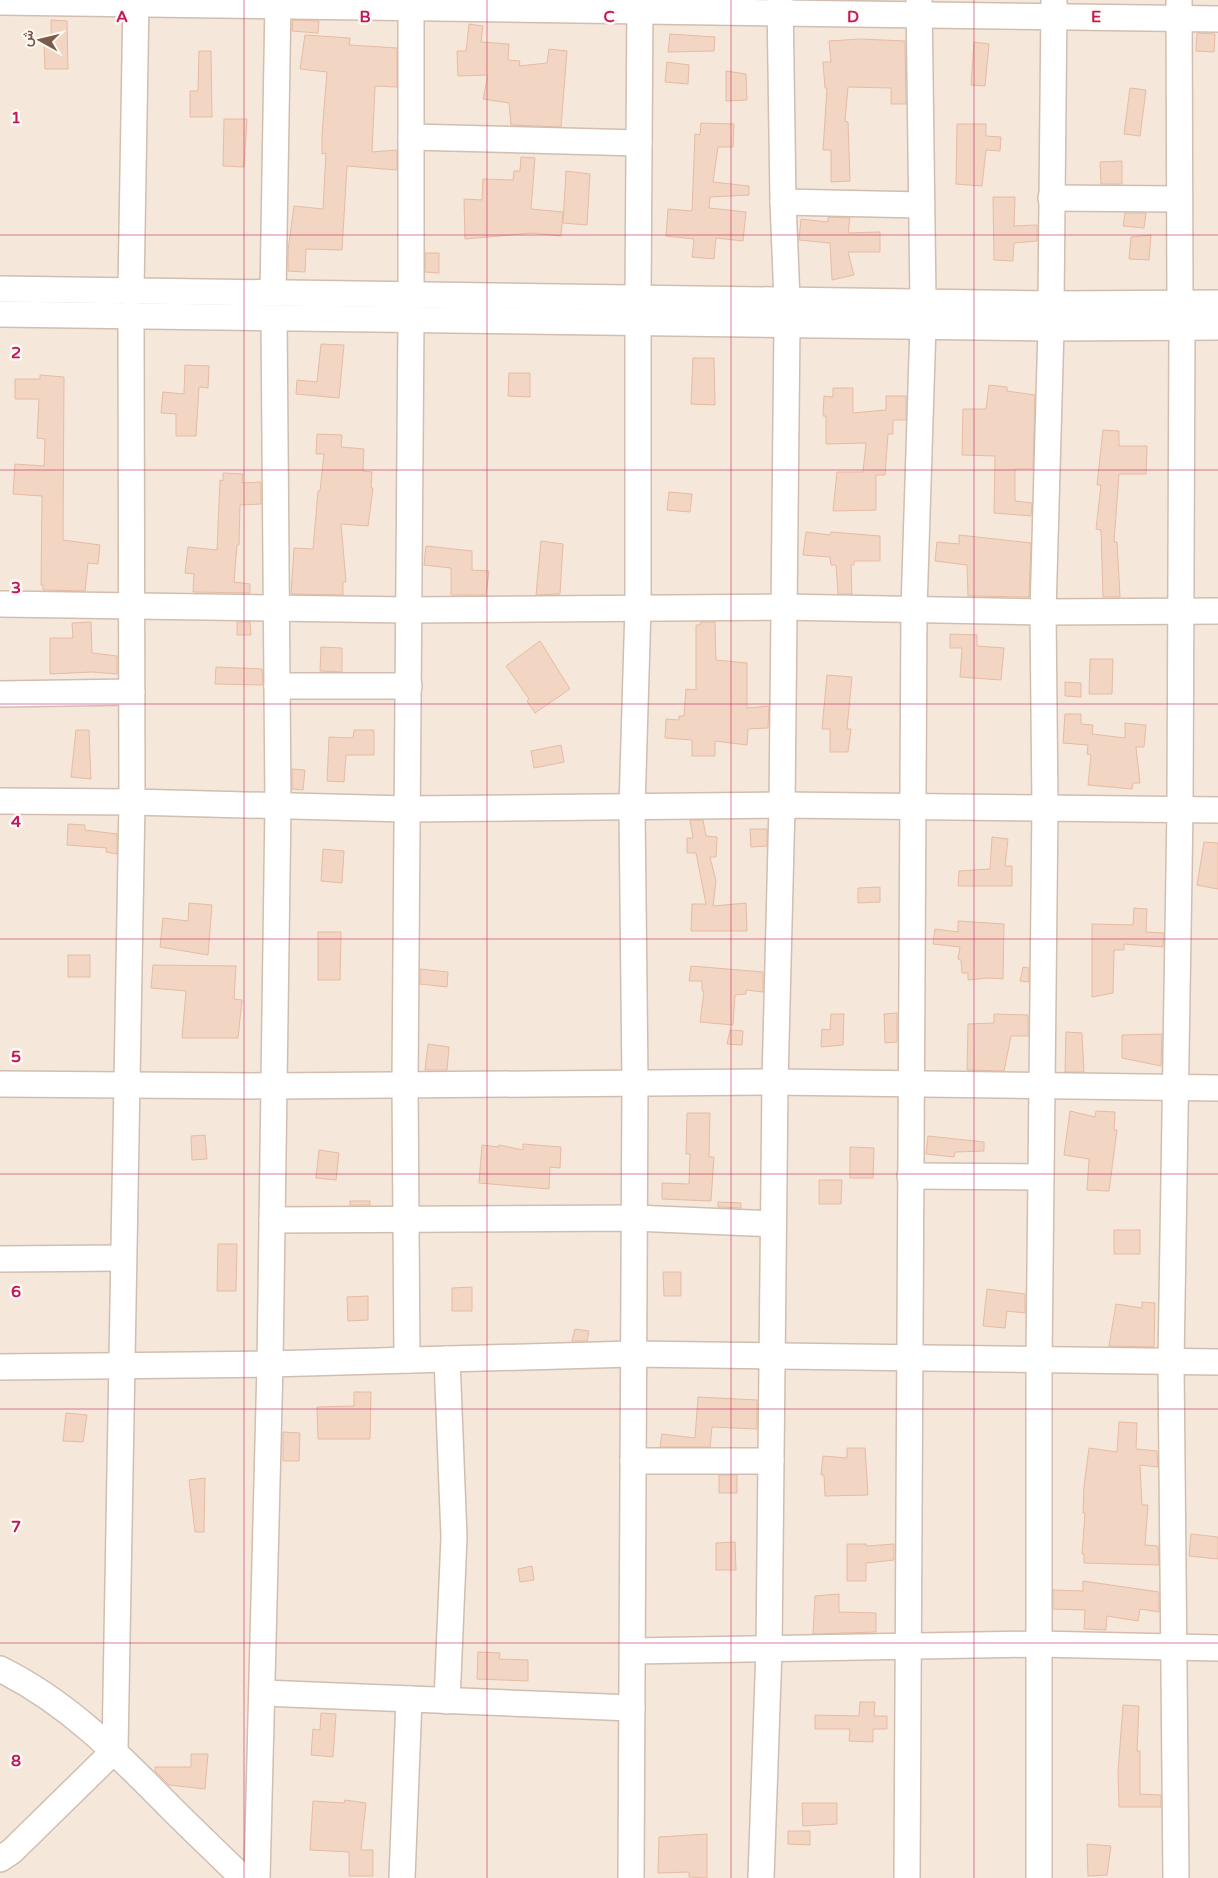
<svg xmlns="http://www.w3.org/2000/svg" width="1218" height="1878" font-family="'Varela Round',Vazirmatn,sans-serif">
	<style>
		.residential { fill: #f5e8da }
		.building { fill: #f3d5c3; stroke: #e6bba3 }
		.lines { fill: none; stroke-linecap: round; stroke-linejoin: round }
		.minor-casing { stroke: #d1beb0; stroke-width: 28 }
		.minor { stroke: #fff; stroke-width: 25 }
		.grid { fill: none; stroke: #c2185b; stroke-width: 1; stroke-opacity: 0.55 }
		.grid-label { font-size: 16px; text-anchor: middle; font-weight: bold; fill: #c2185b; stroke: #fffaf3; stroke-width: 5; stroke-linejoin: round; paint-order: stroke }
	</style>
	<rect width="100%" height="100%" fill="#fdf6ec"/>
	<!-- residential -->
	<rect class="residential" x="0" y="0" width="1218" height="1878"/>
	<!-- building -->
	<g class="building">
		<path d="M51,20L67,21L68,69H45L44,44H51Z"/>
		<path d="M293,20L319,21L318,33L292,31Z"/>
		<path d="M469,24L483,26L481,42L509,44L508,60L520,61L519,66L547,63L549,49L567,51L561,127L511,125L509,103L483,99L488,75L458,76L457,51H466Z"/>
		<path d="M1197,33L1215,34L1214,52L1196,51Z"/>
		<path d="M670,34L715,37L714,51L668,52Z"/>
		<path d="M305,35L350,38L349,45L397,48V87L375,86L372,152L397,150V170L347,166L342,250L306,249L305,272L288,271V251L294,206L323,209L326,153L322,154V134L327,72L300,69Z"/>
		<path d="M860,39L905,41L906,104H891V88L848,87L845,121L848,122L850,181L831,182V150H823L827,88H825L823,62H831L829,41Z"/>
		<path d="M974,42L989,44L985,86L971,85Z"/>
		<path d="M199,51H211L212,117H190V91H198Z"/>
		<path d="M667,62L689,65L688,84L665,82Z"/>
		<path d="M726,71L746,74L747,100L726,101Z"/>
		<path d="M1130,88L1146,90L1140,136L1124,134Z"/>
		<path d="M224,119H247L244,167L223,166Z"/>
		<path d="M701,123L734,124L733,147H718L713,182L749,186V195L710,197L709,208L746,212L743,241L716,238L714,259L692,257L694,239L666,236L668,209L692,211L695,134L700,135Z"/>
		<path d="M957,124H986V136L1001,137L1000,151L986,150L982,186L956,184Z"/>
		<path d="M521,157L535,158L531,209L563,212L561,236L532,233L465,239L464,199L482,200L483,179L513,180L514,171H520Z"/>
		<path d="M1122,161V184H1101L1100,162Z"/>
		<path d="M566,171L590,174L587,225L563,223Z"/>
		<path d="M993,197H1015L1014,226L1037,225V241L1014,243L1013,261L994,260Z"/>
		<path d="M1125,213H1146L1144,228L1123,226Z"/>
		<path d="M828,217L850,218L848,233L880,232V252H848L854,275L832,280L830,243L799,240L801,219L828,222Z"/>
		<path d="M1151,235L1149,260L1129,259L1131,237Z"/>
		<path d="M425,253H439V273L425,272Z"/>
		<path d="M321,344L344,345L339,398L296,394L297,380L317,382Z"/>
		<path d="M693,358H714L715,405L691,404Z"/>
		<path d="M185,365L209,366L208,388L199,387L196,436H176V414L161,413L163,392L184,394Z"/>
		<path d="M509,373H530V397L508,396Z"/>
		<path d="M40,375L64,377L63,540L100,545L98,564L88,563L85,591L43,590V585H41L42,496L13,494L15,464L44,466L45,439L37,438L39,399H15V379H40Z"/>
		<path d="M989,385L1007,387V391L1035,395L1033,469H1015V501L1032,503L1031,516L994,513L995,456L962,455L963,409H986Z"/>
		<path d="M833,388H853V413L886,410V396H906V420H893V434H888L885,475H876V510L833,511L837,472H863L866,443L826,444V416H823L824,396L833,397Z"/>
		<path d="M1103,430L1119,431V446H1147L1146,474H1119L1114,542H1117L1120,597H1103L1101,530L1096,529L1101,485H1097Z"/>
		<path d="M317,434L342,435L341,447L364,449L363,471L372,472L371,488H373L368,526L341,524L346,582H343V595L291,594L294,548L313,549L318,491H320L324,454H316Z"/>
		<path d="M223,473L243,474L242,483L261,482V504L240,505L239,545H237L234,582L250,584V593L193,592L194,574L185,573L188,547L217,550L220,480L223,481Z"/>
		<path d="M669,492L692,494L690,512L667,510Z"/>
		<path d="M806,532L830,535L831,532L880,536V561H854V565H851L852,594H838L836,565H831L830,557L803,555Z"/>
		<path d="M959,535L1031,543L1029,597L968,596L967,565L935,561L937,542L959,544Z"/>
		<path d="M541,541L563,544L560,594L536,595Z"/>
		<path d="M426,546L472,551V570L489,571L486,595H451V568L424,565Z"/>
		<path d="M91,622L92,653L117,656V674L92,672L50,674V638H73L72,623Z"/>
		<path d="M237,622H250L251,635H237Z"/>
		<path d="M701,622H715L716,660L747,663V708L769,706L768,728L748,729L747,745L715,741V756H692V740L665,738L666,719L679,720V716H684L686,689L696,690V625H700Z"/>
		<path d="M950,634L977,635V646L1004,648L1001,680L960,677L962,648H950Z"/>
		<path d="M540,641L570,689L535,713L527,701L529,699L506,666Z"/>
		<path d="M321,647L342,648V672L320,671Z"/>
		<path d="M1090,659H1113L1112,694H1089Z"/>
		<path d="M216,667L262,669L263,685L215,684Z"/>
		<path d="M827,675L852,677L847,729H851L848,752H830V729H822Z"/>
		<path d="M1065,682L1081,683V697L1065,696Z"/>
		<path d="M1065,714H1081V724L1093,725L1092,734L1125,738V723L1146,725L1144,747H1136L1140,783H1133L1132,789L1088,785L1091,755L1087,754L1088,745L1063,743Z"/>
		<path d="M76,730H89L91,779L71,777Z"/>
		<path d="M354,730H374V755H346L344,782L327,781L329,737L353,738Z"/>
		<path d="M561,745L564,762L534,768L531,751Z"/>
		<path d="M292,769L305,770L303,790L292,789Z"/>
		<path d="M690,820H703L706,836L717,837L716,857H710L716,881L713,906L746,903L747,931H691L692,904H706L696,853H687V838H693Z"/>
		<path d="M68,824L85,825V830L117,834V854L106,852L107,848L67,845Z"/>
		<path d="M750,829H767V846L751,847Z"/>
		<path d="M992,837L1008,839L1005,866H1012V886H958L959,871L990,869Z"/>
		<path d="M1204,842L1218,843V889L1197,885Z"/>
		<path d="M323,849L344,851L342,883L321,881Z"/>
		<path d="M880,887V902L858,903V888Z"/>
		<path d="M189,903L212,905L208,955L160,947L163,918L188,921Z"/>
		<path d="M1134,908L1147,909L1146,932L1164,933L1163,947L1124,944V950H1114L1113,993L1092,997V924L1133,925Z"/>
		<path d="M958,921L1004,924L1003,979L988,978L968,980V973H962L961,960L958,959L960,947L933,944L935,929L958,932Z"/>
		<path d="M318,932H341L340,980H318Z"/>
		<rect x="68" y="955" width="22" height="22"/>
		<path d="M153,965L236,966L234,999L242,1000L238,1038H182L186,991L151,988Z"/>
		<path d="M691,966L763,972V992L746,990V994L735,995L733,1025L700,1022L704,991H702V981H689Z"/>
		<path d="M1023,967L1029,968V982L1020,981Z"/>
		<path d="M420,969L448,972L447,987L420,984Z"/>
		<path d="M897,1013V1042L885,1043L884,1014Z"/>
		<path d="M831,1014H844L843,1045L821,1047L822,1029L830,1030Z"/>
		<path d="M994,1014L1028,1015V1036H1011L1004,1071L967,1070L968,1024L994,1023Z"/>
		<path d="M730,1030L743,1031L742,1045L727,1044Z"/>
		<path d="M1066,1032L1082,1033L1084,1072H1065Z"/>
		<path d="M1162,1034L1161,1066L1122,1058V1035Z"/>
		<path d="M428,1044L449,1047L447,1070H425Z"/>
		<path d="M1070,1111L1095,1117L1096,1111L1115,1112L1114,1130H1117L1109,1191L1087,1190L1089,1159L1064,1155Z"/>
		<path d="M687,1113H710L709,1157H714L711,1201L662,1199V1183L689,1184L690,1154H686Z"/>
		<path d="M205,1135L207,1159L192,1160L191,1136Z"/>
		<path d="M928,1136L984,1142V1151L955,1152L954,1157L926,1154Z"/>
		<path d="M523,1144L561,1147L560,1168L550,1167L549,1189L479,1183L482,1145L499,1147V1145L523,1150Z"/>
		<path d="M850,1147L874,1148L873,1178H850Z"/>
		<path d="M319,1150L339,1153L336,1180L316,1178Z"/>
		<path d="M819,1180H842L841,1204H819Z"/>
		<rect x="350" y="1201" width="20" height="4"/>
		<path d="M718,1202L741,1203V1208L718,1207Z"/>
		<rect x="1114" y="1230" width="26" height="24"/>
		<path d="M218,1244H237L236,1291H217Z"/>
		<path d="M663,1272H681V1296H664Z"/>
		<path d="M472,1287V1311H452V1288Z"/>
		<path d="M987,1289L1025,1294V1313L1007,1311L1005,1328L983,1326Z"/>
		<path d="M368,1296V1320L348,1321L347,1297Z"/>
		<path d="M1142,1302L1155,1303L1154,1347L1109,1346L1116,1304L1142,1308Z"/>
		<path d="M575,1329L589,1331L587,1341H572Z"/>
		<path d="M354,1392H371L370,1439H318L317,1407L354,1406Z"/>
		<path d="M698,1397L757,1400V1429L712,1427L710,1447H660L662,1434L695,1438Z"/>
		<path d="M66,1413L87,1415L83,1442L63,1441Z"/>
		<path d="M1119,1422L1137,1423L1136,1449L1157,1451L1158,1467L1140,1465L1142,1505H1148L1145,1545L1158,1546L1159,1565L1084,1563V1554H1082L1085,1513H1083L1084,1486L1089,1448L1117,1452Z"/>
		<path d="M283,1432L300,1433L299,1461H283Z"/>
		<path d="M847,1448H865L868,1495L825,1496L824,1475H821L823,1456L847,1458Z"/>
		<rect x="719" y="1475" width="18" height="18"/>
		<path d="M205,1478L204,1532H195L189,1480Z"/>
		<path d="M1191,1534L1218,1537V1559L1189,1556Z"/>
		<path d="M735,1542L736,1570H716V1543Z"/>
		<path d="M847,1544H866V1546L894,1544V1560L866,1563V1581H847Z"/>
		<path d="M532,1566L534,1580L520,1582L518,1569Z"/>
		<path d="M1083,1581L1159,1592V1612L1140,1609L1138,1621L1107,1616L1106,1630L1084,1629L1085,1610L1053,1609V1590L1083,1591Z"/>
		<path d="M839,1594V1612L876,1613V1632L813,1634L815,1596Z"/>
		<path d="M478,1652L500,1653L499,1659L528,1660V1681L477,1679Z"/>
		<path d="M860,1702H875L874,1716H887V1729H873V1742L849,1741L850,1729H815V1715L859,1716Z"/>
		<path d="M1123,1705L1139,1706L1137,1751H1140V1794L1161,1795V1807H1119L1118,1772Z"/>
		<path d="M321,1713L336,1714L333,1757L311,1755L313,1729L320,1730Z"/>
		<path d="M191,1754H208L205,1789L169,1785L155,1771V1767H191Z"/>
		<path d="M345,1800L366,1803L361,1850H373V1876H349V1852L310,1850L313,1801L344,1803Z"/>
		<path d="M802,1803H837V1824L803,1826Z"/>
		<path d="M788,1831H810V1845L788,1844Z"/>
		<path d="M707,1834V1878L689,1877V1872L658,1873L659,1837Z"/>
		<path d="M1087,1844L1111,1846L1107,1875L1088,1876Z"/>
	</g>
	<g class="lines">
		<defs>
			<g id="minor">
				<path d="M780,0L783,202L787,300"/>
				<path d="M919,0L923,301"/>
				<path d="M1179,0L1180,303"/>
				<path d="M0,2L1218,19"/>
				<path d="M411,137L639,143"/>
				<path d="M1051,198L1179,199"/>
				<path d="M783,202L921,205"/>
				<path d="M0,289L1051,304L1218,303"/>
				<path d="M131,290L136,0"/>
				<path d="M273,293L278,0"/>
				<path d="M411,294V0"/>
				<path d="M638,299L640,0"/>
				<path d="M1051,304L1054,2"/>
				<path d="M0,314L1051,328L1218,327"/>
				<path d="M0,604L409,610L782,607L1043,612L1218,611"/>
				<path d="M277,686H409"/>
				<path d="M0,694L132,692"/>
				<path d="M0,801L132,802L406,809L782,805L1218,810"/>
				<path d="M0,1084L273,1086L775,1082L1218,1088"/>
				<path d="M910,1176L1041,1177"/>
				<path d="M272,1220L634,1218L773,1224"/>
				<path d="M0,1259L123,1258"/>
				<path d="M407,1360L405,1083L411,319"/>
				<path d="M0,1367L270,1364L632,1354L1218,1362"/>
				<path d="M633,1461H771"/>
				<path d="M633,1651L1038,1644L1218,1648"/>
				<path d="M0,1669C67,1702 117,1753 169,1806C193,1830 218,1854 243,1878"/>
				<path d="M263,1693L632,1708"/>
				<path d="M447,1701L454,1537L447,1359"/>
				<path d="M0,1859L12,1851L115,1750L132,802L131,314"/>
				<path d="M257,1878L270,1364L278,805L274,318"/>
				<path d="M402,1878L409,1699"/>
				<path d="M631,1878L635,1081L632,808L638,607V323"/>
				<path d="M761,1878L769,1649L775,1082L782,805L787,324"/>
				<path d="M907,1878L914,609L923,325"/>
				<path d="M1039,1878V1360L1045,807L1043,612L1051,328"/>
				<path d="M1176,1878L1171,1363L1180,809L1182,328"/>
			</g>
		</defs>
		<!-- minor casing -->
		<use href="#minor" class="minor-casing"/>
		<!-- minor -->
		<use href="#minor" class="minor"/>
	</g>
	<!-- grid -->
	<path class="grid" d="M244,0V1878M487,0V1878M731,0V1878M974,0V1878M0,235H1218M0,470H1218M0,704H1218M0,939H1218M0,1174H1218M0,1409H1218M0,1643H1218"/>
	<g class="grid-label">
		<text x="122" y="22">A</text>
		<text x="365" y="22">B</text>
		<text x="609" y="22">C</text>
		<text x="853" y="22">D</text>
		<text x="1096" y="22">E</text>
		<text x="16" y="123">1</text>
		<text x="16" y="358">2</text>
		<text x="16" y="593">3</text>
		<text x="16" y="827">4</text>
		<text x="16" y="1062">5</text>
		<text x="16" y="1297">6</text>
		<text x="16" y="1532">7</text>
		<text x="16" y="1766">8</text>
	</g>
	<!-- north arrow -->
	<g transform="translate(40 40) rotate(278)" stroke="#fffaf3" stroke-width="4" paint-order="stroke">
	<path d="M0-4L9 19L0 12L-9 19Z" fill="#7a5c4d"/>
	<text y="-8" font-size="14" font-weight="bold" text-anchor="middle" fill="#7a5c4d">ش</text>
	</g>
</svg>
